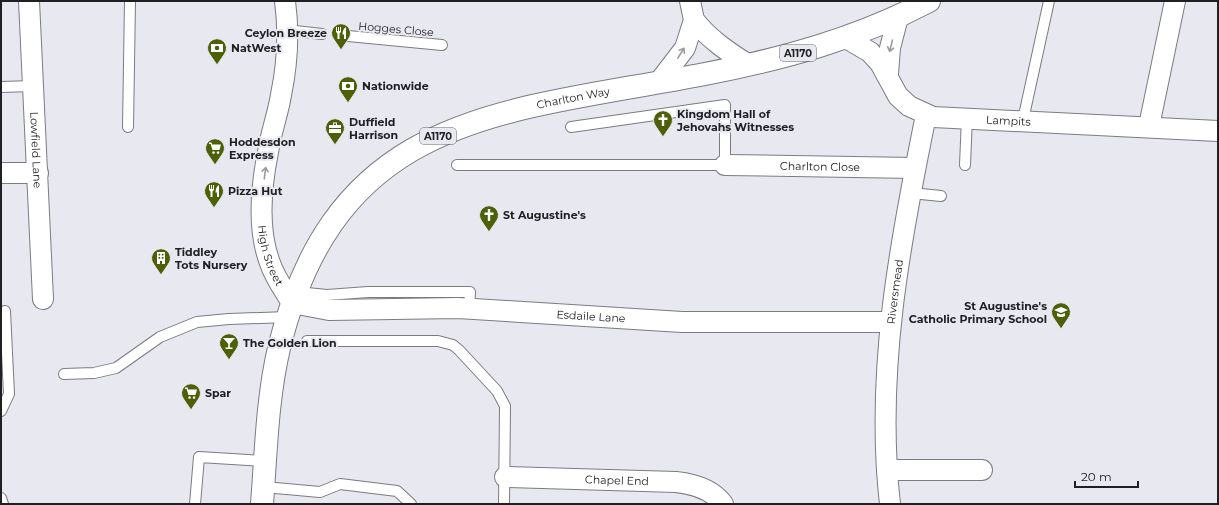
<svg xmlns="http://www.w3.org/2000/svg" width="1219" height="505" font-family="Montserrat,sans-serif">
	<style>
		.lines { fill: none; stroke-linecap: round; stroke-linejoin: round }
		.lane-casing { stroke: #7b7b82; stroke-width: 12 }
		.street-casing { stroke: #7b7b82; stroke-width: 22 }
		.primary-casing { stroke: #7b7b82; stroke-width: 24 }
		.lane { stroke: #fff; stroke-width: 10 }
		.street { stroke: #fff; stroke-width: 20 }
		.primary { stroke: #fff; stroke-width: 22 }
		.oneway { stroke: #9b9b9c }
		.labels { text-anchor: middle; dominant-baseline: central; stroke-width: 4; stroke-linejoin: round; paint-order: stroke }
		.shield { fill: #e8e8f1; stroke: #5c5c61; stroke-width: 1 }
		.shield-label { font-size: 10px; font-weight: bold; fill: #202023 }
		.street-label { font-size: 11px; fill: #202023; stroke: #e8e8f1 }
		.poi-label { font-size: 11px; font-weight: bold; fill: #202023; stroke: #e8e8f1; text-anchor: start }
	</style>
	<rect width="100%" height="100%" fill="#e8e8f1"/>
	<g class="lines">
		<defs>
			<g id="lane">
				<path d="M286,30L322,34"/>
				<path d="M348,36L442,45"/>
				<path d="M1,87L33,86"/>
				<path d="M1023,120L1049,1"/>
				<path d="M128,127L130,1"/>
				<path d="M457,165H725V105L571,127"/>
				<path d="M965,165L967,117"/>
				<path d="M911,193L941,196"/>
				<path d="M297,292L327,295L368,292H470L469,309"/>
				<path d="M307,341H438L453,345L459,350L497,391L505,406L504,504"/>
				<path d="M64,374L94,373L116,368L160,337L197,322L229,319L288,317"/>
				<path d="M1,411L9,394L5,311"/>
				<path d="M264,487L320,492L340,484L397,491L411,504"/>
				<path d="M1,498L3,504"/>
				<path d="M195,504L199,457L266,461"/>
			</g>
			<g id="street">
				<path id="s1" d="M29,1L43,299"/>
				<path id="s2" d="M285,1C289,31 287,66 281,95C278,114 271,132 268,152C261,187 257,229 270,263C275,278 284,290 292,303L329,310L458,308L682,322H890"/>
				<path d="M694,20C709,39 728,52 749,65"/>
				<path id="s3" d="M846,38L870,52L880,63L898,96L909,106L933,117L1218,131"/>
				<path d="M888,74L890,48L898,17"/>
				<path d="M659,82L685,48L694,20L690,1"/>
				<path d="M1149,126L1175,1"/>
				<path id="s4" d="M725,165L915,168"/>
				<path d="M1,173H38"/>
				<path d="M887,470H982"/>
				<path id="s5" d="M505,477L676,482C694,484 712,489 723,504"/>
				<path id="s6" d="M890,504C875,373 900,242 926,115"/>
			</g>
			<g id="primary">
				<path id="s7" d="M262,504C266,453 267,399 279,348C337,110 504,113 705,74C783,59 859,38 929,1"/>
			</g>
		</defs>
		<!-- lane casing -->
		<use href="#lane" class="lane-casing"/>
		<!-- street casing -->
		<use href="#street" class="street-casing"/>
		<!-- primary casing -->
		<use href="#primary" class="primary-casing"/>
		<!-- lane -->
		<use href="#lane" class="lane"/>
		<!-- street -->
		<use href="#street" class="street"/>
		<!-- primary -->
		<use href="#primary" class="primary"/>
	</g>
	<!-- one-way arrows -->
	<defs><path id="oneway-shaft" d="M-6 0H5M1.5-3L5.5 0L1.5 3" fill="none" stroke-width="1.6" stroke-linecap="round" stroke-linejoin="round"/></defs>
	<g class="oneway">
		<use href="#oneway-shaft" transform="translate(891 46) rotate(104)"/>
		<use href="#oneway-shaft" transform="translate(681 53) rotate(-58)"/>
		<use href="#oneway-shaft" transform="translate(265 173) rotate(-83)"/>
	</g>
	<!-- icons -->
	<defs>
		<symbol id="restaurant-pin" viewBox="-11 -11 22 30"><path d="M0 17L-7.5 6A9.5 9.5 0 1 1 7.5 6Z" fill="#4d6007" stroke="#e8e8f1"/><path d="M-5-6h1v4h1v-4h1v4h1v-4h1v5L-1.5 .5V6h-2V.5L-5-1ZM5-6V6H3V1.5H1.5Q1.5-4 5-6Z" fill="#fff"/></symbol>
		<symbol id="bank-pin" viewBox="-11 -11 22 30"><path d="M0 17L-7.5 6A9.5 9.5 0 1 1 7.5 6Z" fill="#4d6007" stroke="#e8e8f1"/><path d="M-6-4H6V4H-6ZM0-2.3a2.3 2.3 0 1 0 0 4.6a2.3 2.3 0 1 0 0-4.6Z" fill="#fff"/></symbol>
		<symbol id="church-pin" viewBox="-11 -11 22 30"><path d="M0 17L-7.5 6A9.5 9.5 0 1 1 7.5 6Z" fill="#4d6007" stroke="#e8e8f1"/><path d="M-1.2-6h2.4v3.5h3.3v2.4h-3.3V6h-2.4V-.1h-3.3v-2.4h3.3Z" fill="#fff"/></symbol>
		<symbol id="office-pin" viewBox="-11 -11 22 30"><path d="M0 17L-7.5 6A9.5 9.5 0 1 1 7.5 6Z" fill="#4d6007" stroke="#e8e8f1"/><path d="M-6-3h4V-5.5h4V-3h4V5H-6ZM-1-4.5V-3h2v-1.5ZM-6 0V1H6V0Z" fill="#fff"/></symbol>
		<symbol id="supermarket-pin" viewBox="-11 -11 22 30"><path d="M0 17L-7.5 6A9.5 9.5 0 1 1 7.5 6Z" fill="#4d6007" stroke="#e8e8f1"/><path d="M-6-5.5h2.5l.6 2H6L4.5 2H-2.5L-4.4-4H-6ZM-1.5 3.2a1.3 1.3 0 1 0 .1 0ZM3 3.2a1.3 1.3 0 1 0 .1 0Z" fill="#fff"/></symbol>
		<symbol id="building-pin" viewBox="-11 -11 22 30"><path d="M0 17L-7.5 6A9.5 9.5 0 1 1 7.5 6Z" fill="#4d6007" stroke="#e8e8f1"/><path d="M-4-6H4V6H1V3H-1V6H-4ZM-2.5-4.3h1.7v1.8h-1.7ZM.8-4.3h1.7v1.8H.8ZM-2.5-1h1.7V.8h-1.7ZM.8-1h1.7V.8H.8Z" fill="#fff"/></symbol>
		<symbol id="school-pin" viewBox="-11 -11 22 30"><path d="M0 17L-7.5 6A9.5 9.5 0 1 1 7.5 6Z" fill="#4d6007" stroke="#e8e8f1"/><path d="M0-5L7-2L0 1L-7-2ZM-4 1L0 2.5L4 1V4Q0 6-4 4Z" fill="#fff"/></symbol>
		<symbol id="bar-pin" viewBox="-11 -11 22 30"><path d="M0 17L-7.5 6A9.5 9.5 0 1 1 7.5 6Z" fill="#4d6007" stroke="#e8e8f1"/><path d="M-6-5H6L.8 .8V4.5H3.5V6h-7V4.5H-.8V.8Z" fill="#fff"/></symbol>
	</defs>
	<g fill-rule="evenodd">
		<use href="#restaurant-pin" x="330" y="22" width="22" height="30"/>
		<use href="#bank-pin" x="206" y="37" width="22" height="30"/>
		<use href="#bank-pin" x="337" y="75" width="22" height="30"/>
		<use href="#church-pin" x="652" y="109" width="22" height="30"/>
		<use href="#office-pin" x="324" y="117" width="22" height="30"/>
		<use href="#supermarket-pin" x="204" y="137" width="22" height="30"/>
		<use href="#restaurant-pin" x="203" y="180" width="22" height="30"/>
		<use href="#church-pin" x="478" y="204" width="22" height="30"/>
		<use href="#building-pin" x="150" y="247" width="22" height="30"/>
		<use href="#school-pin" x="1050" y="301" width="22" height="30"/>
		<use href="#bar-pin" x="218" y="332" width="22" height="30"/>
		<use href="#supermarket-pin" x="180" y="382" width="22" height="30"/>
	</g>
	<g class="labels">
		<!-- shield labels -->
		<g class="shield">
			<rect x="780" y="45" width="36" height="16" rx="3"/>
			<rect x="420" y="128" width="36" height="16" rx="3"/>
		</g>
		<g class="shield-label">
			<text x="798" y="53">A1170</text>
			<text x="438" y="136">A1170</text>
		</g>
		<!-- street labels -->
		<g class="street-label">
			<text transform="translate(396 29) rotate(5)">Hogges Close</text>
			<text stroke="none"><textPath href="#s7" startOffset="573">Charlton Way</textPath></text>
			<text stroke="none"><textPath href="#s3" startOffset="197">Lampits</textPath></text>
			<text stroke="none"><textPath href="#s1" startOffset="149">Lowfield Lane</textPath></text>
			<text stroke="none"><textPath href="#s4" startOffset="95">Charlton Close</textPath></text>
			<text stroke="none"><textPath href="#s2" startOffset="258">High Street</textPath></text>
			<text stroke="none"><textPath href="#s6" startOffset="213">Riversmead</textPath></text>
			<text stroke="none"><textPath href="#s2" startOffset="611">Esdaile Lane</textPath></text>
			<text stroke="none"><textPath href="#s5" startOffset="112">Chapel End</textPath></text>
		</g>
		<!-- poi labels -->
		<g class="poi-label">
			<text x="327" y="33" text-anchor="end">Ceylon Breeze</text>
			<text x="231" y="48">NatWest</text>
			<text x="362" y="86">Nationwide</text>
			<text x="677" y="114">Kingdom Hall of<tspan x="677" dy="13">Jehovahs Witnesses</tspan></text>
			<text x="349" y="122">Duffield<tspan x="349" dy="13">Harrison</tspan></text>
			<text x="229" y="142">Hoddesdon<tspan x="229" dy="13">Express</tspan></text>
			<text x="228" y="191">Pizza Hut</text>
			<text x="503" y="215">St Augustine's</text>
			<text x="175" y="252">Tiddley<tspan x="175" dy="13">Tots Nursery</tspan></text>
			<text x="1047" y="306" text-anchor="end">St Augustine's<tspan x="1047" dy="13">Catholic Primary School</tspan></text>
			<text x="243" y="343">The Golden Lion</text>
			<text x="205" y="393">Spar</text>
		</g>
	</g>
	<!-- border -->
	<rect width="1219" height="505" fill="none" stroke="#202023" stroke-width="4"/>
	<!-- scale -->
	<path d="M1075 481v6h63v-6" fill="none" stroke="#202023" stroke-width="2"/>
	<text x="1081" y="481" font-size="12" fill="#202023" stroke="#e8e8f1" stroke-width="3" paint-order="stroke">20 m</text>
</svg>
